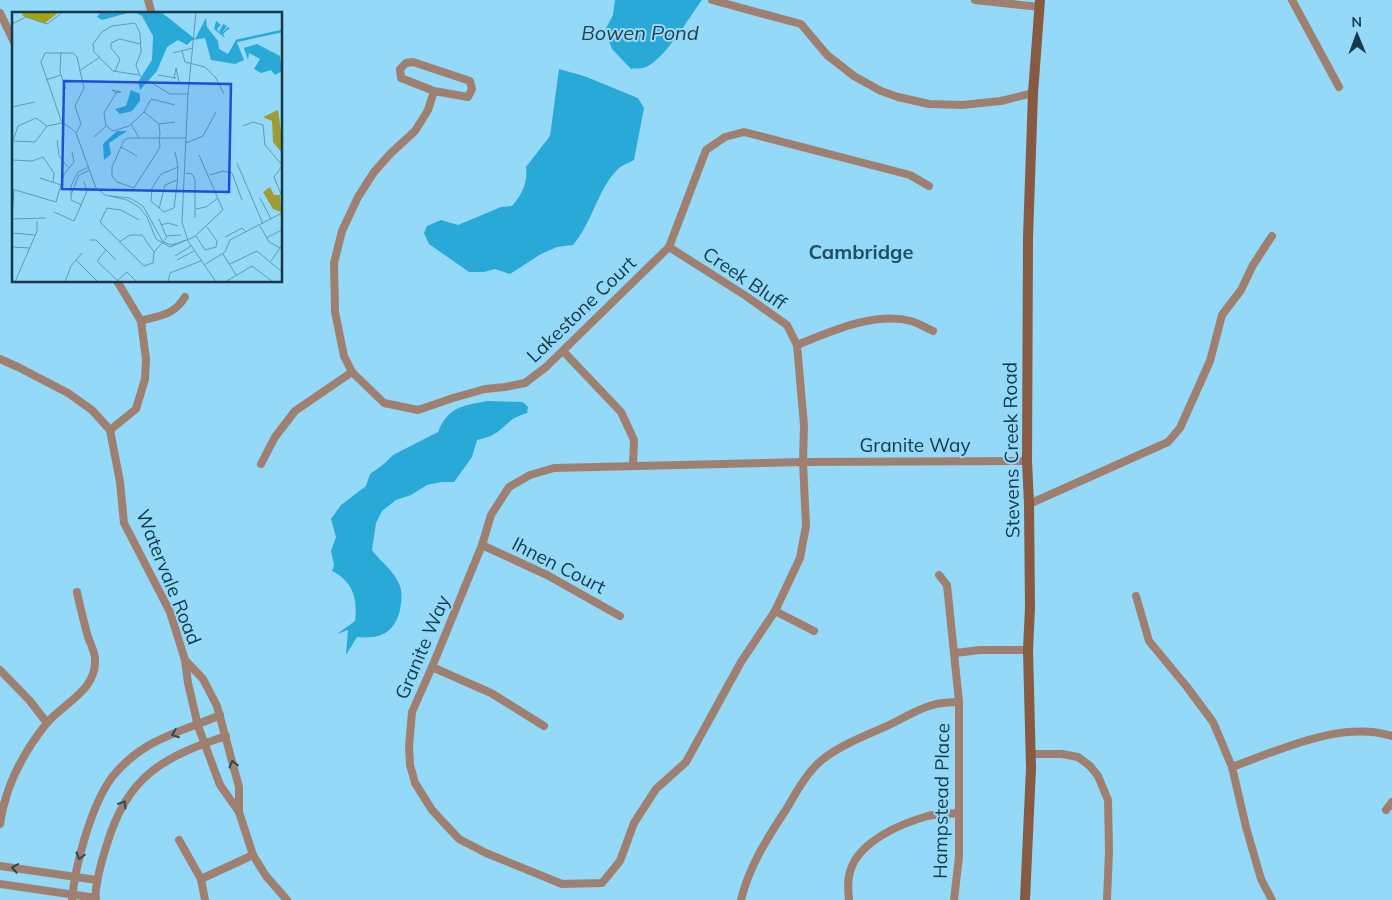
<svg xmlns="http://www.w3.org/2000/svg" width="1392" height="900" font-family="Mulish,sans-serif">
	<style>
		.water { fill: #28a9d8 }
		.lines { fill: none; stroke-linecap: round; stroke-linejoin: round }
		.street { stroke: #9f8070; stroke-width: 8 }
		.secondary { stroke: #875a42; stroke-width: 10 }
		.oneway { stroke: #304852 }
		.labels { text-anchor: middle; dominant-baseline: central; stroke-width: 4; stroke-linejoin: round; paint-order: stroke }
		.street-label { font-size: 19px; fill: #143a4a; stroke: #94d9f8 }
		.water-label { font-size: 20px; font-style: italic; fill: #27404c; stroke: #94d9f8 }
		.neighbourhood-label { font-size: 20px; font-weight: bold; fill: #1f4f63; stroke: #94d9f8 }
		.inset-river { fill: none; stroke: #28a9d8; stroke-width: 2.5 }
		.inset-road { fill: none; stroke: #6199b2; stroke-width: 1 }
		.view { fill: #1d4ed8; fill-opacity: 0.15; stroke: #1d4ed8; stroke-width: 2.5 }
		.inset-edge { fill: none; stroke: #143a4a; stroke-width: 2.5 }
	</style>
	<rect width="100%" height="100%" fill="#94d9f8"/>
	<!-- water -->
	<g class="water">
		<path d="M615,0H702C690,16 662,64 643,68C639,69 634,68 631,69L612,49L605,30L613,15Z"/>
		<path d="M559,69L584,76L638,98L644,108L634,160C629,163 621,165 617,170C597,191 592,223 573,245L557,247L541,254L510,274L495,269L484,272H469L429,244L424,233L427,226L441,220L458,225L501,207L512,206C522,195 528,182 526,167L550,136Z"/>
		<path d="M487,401L523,402L528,407L527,413C508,419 510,423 496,433C490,437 484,438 477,440L472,457L454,482H441L427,485L411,495L396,500L382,511L376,523L372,550C379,560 391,568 397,580C403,589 402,599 400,610C394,634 380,639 357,637L346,655L348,630L337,634L355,621C358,600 353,581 332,571L334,565L331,551L336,537L331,519L341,505L366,486L370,474L384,464L393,455L438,432C448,407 462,406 487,401Z"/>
	</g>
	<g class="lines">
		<!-- street -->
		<g class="street">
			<path d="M148,0L152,14"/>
			<path d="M712,0L801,24L827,55L854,76L881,91L898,97L929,104L962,105L1001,101L1033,93"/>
			<path d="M975,0L1040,7"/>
			<path d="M1292,0L1339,87"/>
			<path d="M0,13L14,42"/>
			<path d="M434,91L401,78L400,69L406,63L413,62L470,81L472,89L468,97L434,91L428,110L415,131L391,153L374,172L358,197L342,231L334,263L335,312L344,356L352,372L384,403L418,410L453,398L485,389L505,387L525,383L546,367L669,247L706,150L725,137L744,132L910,175L929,186"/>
			<path d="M669,247L746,296L787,325L797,345L804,425L803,462L806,526L800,558L775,611L741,662L686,762L656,789L634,823L620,861L602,883L562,884L486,853L459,839L432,810L415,783L410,765L409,746L412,712L432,667L482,545L491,515L509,487L530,475L554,468L803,462L1027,461"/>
			<path d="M141,321C161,315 174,315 185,297"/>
			<path d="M797,345C830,332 875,311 911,321C918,323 926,328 933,331"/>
			<path d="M564,352L621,412L634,440L633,465"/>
			<path d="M0,359L18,367L68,393L92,410L110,430L120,482L124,523L170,612L185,660L188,683L198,726L220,785L239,812L253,855L266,876L287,900"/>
			<path d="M110,430L136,409L145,379L146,359L141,321L117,281"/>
			<path d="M261,464L275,437L295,411L352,372"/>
			<path d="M1029,504L1168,442L1180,428L1210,361L1222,315L1241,290L1253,265L1272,236"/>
			<path d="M482,545L547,575L620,616"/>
			<path d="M939,575L947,585L959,702V856L954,900"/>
			<path d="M1136,596L1149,641L1187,687L1213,722L1232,767L1246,827L1261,879L1272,900"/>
			<path d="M775,611L814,631"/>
			<path d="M955,653L980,650H1028"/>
			<path d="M185,660L203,679L217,706L239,787V812"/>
			<path d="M432,667L491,693L544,726"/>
			<path d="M0,670L30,701L47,723"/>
			<path d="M1031,754H1062L1078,757L1090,766L1098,776L1108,800L1109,851L1107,900"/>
			<path d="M1232,767C1280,750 1341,720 1392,736"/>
			<path d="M1386,810L1392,802"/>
			<path d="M0,824C5,788 23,753 46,724C63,703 97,691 95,659C95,652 90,643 88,637C84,622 80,607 77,592"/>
			<path d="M179,840L201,879L205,900"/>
			<path d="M0,866L97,880"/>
			<path d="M201,879L253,855"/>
			<path d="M0,884L96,898"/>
			<path d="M72,900C75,865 91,806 112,777C122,765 133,755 146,747C168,733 196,726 220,715"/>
			<path d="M95,900C96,881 101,862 107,844C127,777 162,757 226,736"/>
			<path d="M741,900C749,866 768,837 787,808C797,791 807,772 823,759C844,743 868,735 891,724C918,711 927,702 959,702"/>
			<path d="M849,900C848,890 847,879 851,869C860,841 902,823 928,816C938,814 949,814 959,813"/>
		</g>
		<!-- secondary -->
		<path class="secondary" d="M1025,900L1031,768L1028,650L1030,607L1029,504L1027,461L1028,237L1033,93L1040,0"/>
	</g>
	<!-- one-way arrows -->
	<defs><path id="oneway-chevron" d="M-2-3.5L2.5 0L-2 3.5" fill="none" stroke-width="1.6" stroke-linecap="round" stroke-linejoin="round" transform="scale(1.25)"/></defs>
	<g class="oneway">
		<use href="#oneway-chevron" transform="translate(175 734) rotate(159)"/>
		<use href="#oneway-chevron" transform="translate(233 764) rotate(-105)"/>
		<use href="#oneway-chevron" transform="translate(123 804) rotate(-59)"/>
		<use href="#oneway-chevron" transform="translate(80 856) rotate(106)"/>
		<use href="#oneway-chevron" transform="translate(15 868) rotate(-171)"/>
	</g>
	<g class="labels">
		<!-- street labels -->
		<g class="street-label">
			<text transform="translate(745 278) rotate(34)">Creek Bluff</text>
			<text transform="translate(581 309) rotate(-44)">Lakestone Court</text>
			<text x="915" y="445">Granite Way</text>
			<text transform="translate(1011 450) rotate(-91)">Stevens Creek Road</text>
			<text transform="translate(559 565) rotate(27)">Ihnen Court</text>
			<text transform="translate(169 577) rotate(68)">Watervale Road</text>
			<text transform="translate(422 647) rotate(-67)">Granite Way</text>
			<text transform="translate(941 801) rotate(-89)">Hampstead Place</text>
		</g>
		<!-- water labels -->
		<g class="water-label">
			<text x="640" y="32">Bowen Pond</text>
		</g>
		<!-- neighbourhood labels -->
		<g class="neighbourhood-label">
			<text x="861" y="251">Cambridge</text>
		</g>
	</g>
	<!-- overview -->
	<g transform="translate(12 12)">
		<rect width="270" height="270" fill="#94d9f8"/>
		<path d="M266,98L270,127V141L261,130L260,109L251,105ZM258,175L262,183H268L269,200L261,197L251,180Z" fill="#9e9d34"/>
		<path d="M47,0L33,11L11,4L10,1Z" fill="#a5a20c"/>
		<path d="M89,0H119L90,8L85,5ZM123,0H149L183,27L194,6L195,15L206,29L207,37L216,42L224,28L232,48L223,52L199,48L193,26L180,28L175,33L166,28L155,35L145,59L128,78L126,70L140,48L141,24L130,4ZM204,9L209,13L205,17L207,20L211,12L215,14L209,22L216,15L218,16L211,22L213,26L202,17ZM245,32L268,44L270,59L263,63L259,58L249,61L242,57L248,47L237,41L236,48L232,36ZM119,78L128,82V89L120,99L108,102L103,97L114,94ZM105,119H115L97,131L99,142L92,148L91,132Z" fill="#28a9d8"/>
		<path class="inset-river" d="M224,29L270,19"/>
		<path class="inset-road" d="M184,0L176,82L170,210L176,229L204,270M0,12L14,5L35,12L51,0M170,39L173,50L193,55L204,66L212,82M49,40L48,60L54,77M161,41L181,36M67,59L88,45M103,60L108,47L99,36V31L108,27L128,32M127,63L101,59L82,40L81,32L90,20L100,14L123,11L128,21L129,40L124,53L128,64L158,82H176M146,63L164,66M162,67L164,56L167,70L177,72M34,68L49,63M104,81L100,78L109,80L104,81L92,101L94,114L101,119L117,114L132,100L139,87L163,93M63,94L69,112L64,121M0,95L23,90M132,100L147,112L148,122L147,126L148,134L147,137L122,176L105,170L100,164V155L112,128L117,126H174M50,111L29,50L33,41H61L65,45L72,76L63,94M119,112L127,126M147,112L163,110M231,114L241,110L251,113L253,133L270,153M82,125L94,114M45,128L47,144L56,155M2,129L23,130L35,114M174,131L191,124L204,100M0,132L6,114L24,106L35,114L50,111L59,116L64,121L84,176L93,183L115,188L127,195L135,205L144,227L158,235L182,225L211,198L187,143M109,135L125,144M163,140L166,155L165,173L162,196L152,200L139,189L140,176L149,162L166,155M0,148L20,149L31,145L42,161L41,171M225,151L251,212M270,154L262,165L270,184M174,161L180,162L183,167V206M198,163L211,159L220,161L230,188M28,166L49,173M0,177L44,190L52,162L62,150L60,140M59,183L67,163L78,158M98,184L118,186L131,194L151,230L160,233L174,228M248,186L259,207M70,193L59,188V174L66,160L77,155M147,197L153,173L165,168M184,197L194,195L206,186M42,200L62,209L75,179L72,170M0,207L34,206M0,207L2,178M147,207L154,224L169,223M127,208L109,198L95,196L88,210L132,254L141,251L142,240L155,225M149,213L156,211L166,214M248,214L257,230L270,237M0,221L23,223M184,224L193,238L204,235L205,229L195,215M213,225L230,216L234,220M254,226L270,218M78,228H84L104,248M107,230L118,223H130L142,240M0,235L17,236M94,238L85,249L107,270M211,242L224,263M163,244L179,234M64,248L86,270M165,248L182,239M259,249L270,233M218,252L245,239L270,260M192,253L213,240L218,228L270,201M105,269L115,260L125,270M3,270L25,219V209M53,270L59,254L70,241M156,270L158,261L189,249M213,270L240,254L261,270"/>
		<path class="view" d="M52,69L219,72L217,180L50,177Z"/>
		<rect width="270" height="270" class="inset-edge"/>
	</g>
	<!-- north arrow -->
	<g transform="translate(1357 35) rotate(359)" stroke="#94d9f8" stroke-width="4" paint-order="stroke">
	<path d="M0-4L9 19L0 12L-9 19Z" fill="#143a4a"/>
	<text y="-8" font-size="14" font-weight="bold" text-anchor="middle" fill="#143a4a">N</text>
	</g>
</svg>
